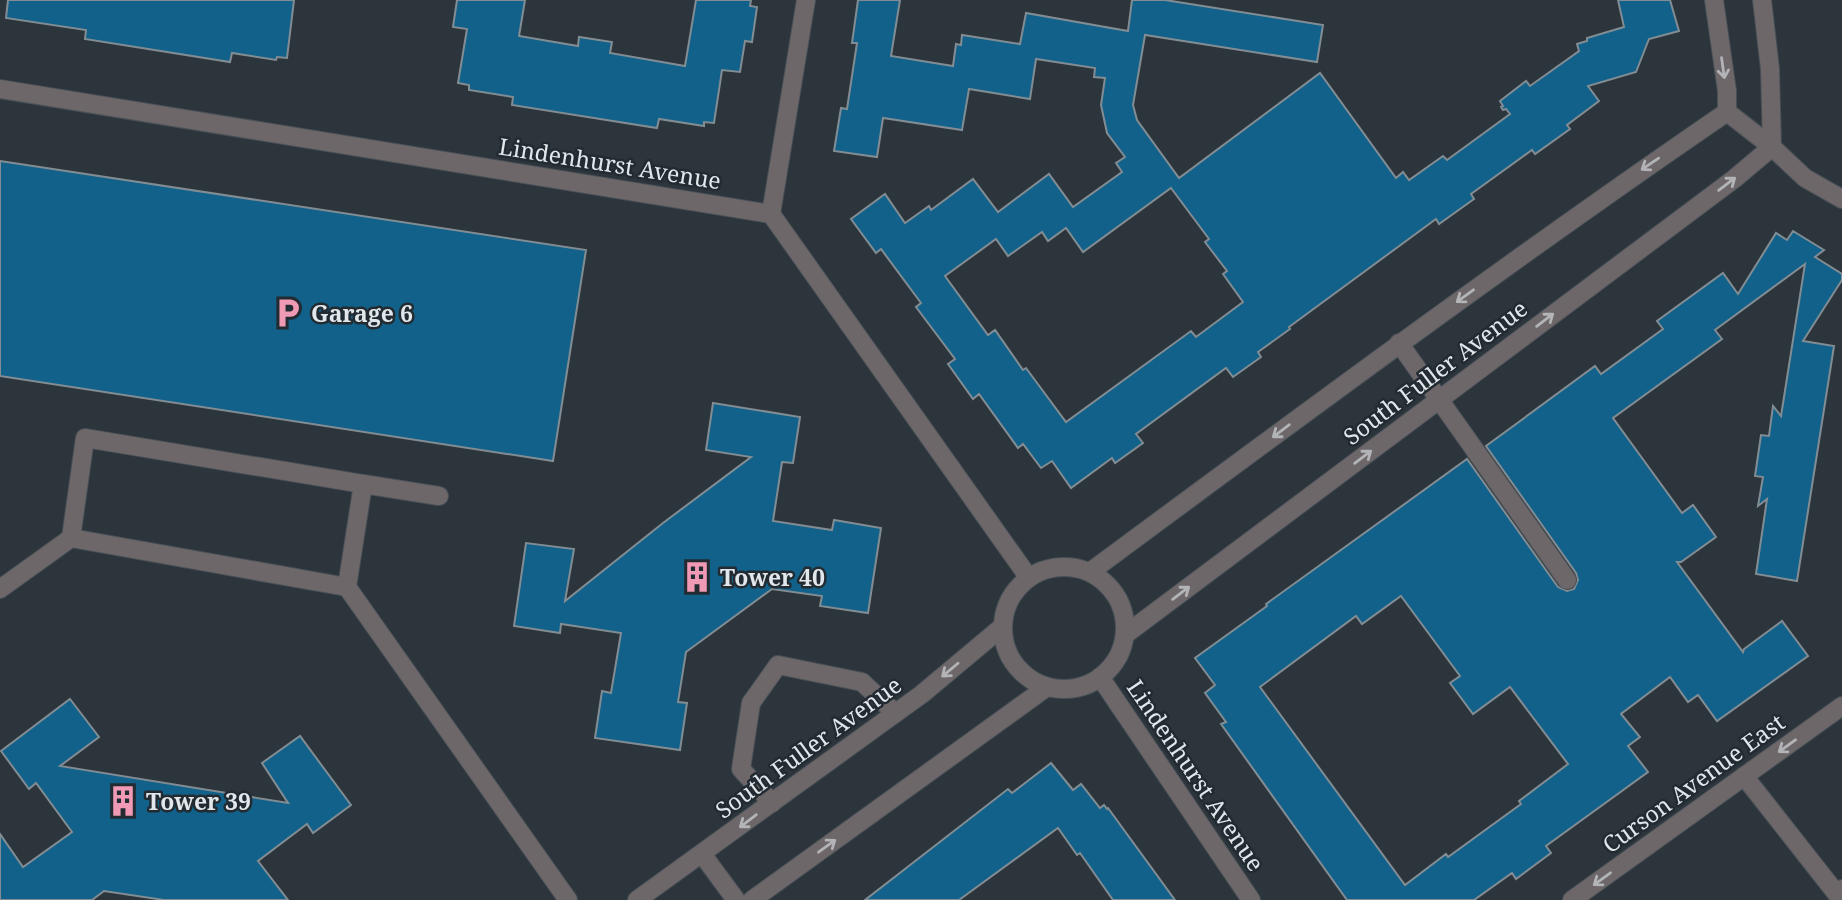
<svg xmlns="http://www.w3.org/2000/svg" width="1842" height="900" font-family="'Noto Serif',serif">
	<style>
		.building { fill: #11618a; stroke: #828c93; stroke-width: 2; fill-rule: evenodd }
		.lines { fill: none; stroke-linecap: round; stroke-linejoin: round }
		.minor-casing { stroke: #495157; stroke-width: 20 }
		.minor { stroke: #6d6769; stroke-width: 18 }
		.oneway { stroke: #b3b4b7 }
		.labels { text-anchor: middle; dominant-baseline: central; stroke-width: 5; stroke-linejoin: round; paint-order: stroke }
		.street-label { font-size: 23px; fill: #e1e7eb; stroke: #222b31 }
		.poi-label { font-size: 23px; font-weight: bold; fill: #e1e7eb; stroke: #222b31; text-anchor: start }
	</style>
	<rect width="100%" height="100%" fill="#2c353b"/>
	<!-- building -->
	<g class="building">
		<path d="M8,0H294L287,58L277,57L276,60L232,53L230,62L85,39L86,30L6,18Z"/>
		<path d="M457,0H525L519,36L578,46L579,37L612,42L610,53L685,66L696,0H751L750,6L757,7L752,42L745,41L740,72L722,70L714,123L704,122V126L659,119L657,128L512,105L513,97L469,90V85L458,83L467,29L453,27Z"/>
		<path d="M858,0H900L891,56L953,66L956,44L961,45L962,35L1020,44L1026,13L1128,31L1132,0H1165L1323,25L1317,62L1145,35L1133,105L1137,120L1179,178L1320,73L1396,178L1403,172L1409,180L1443,156L1447,160L1510,114L1506,109L1503,110L1501,107L1503,106L1500,101L1526,81L1530,86L1579,51L1577,44L1587,41V38L1624,27L1618,0H1670L1679,31L1649,39L1636,72L1588,86L1599,101L1567,125L1570,129L1535,154L1532,150L1471,194L1474,199L1439,224L1436,219L1289,327L1290,329L1258,352L1261,357L1233,377L1226,368L1136,434L1143,443L1115,463L1112,458L1071,488L1052,461L1041,468L1023,444L1018,448L979,394L973,399L948,364L955,359L916,307L921,303L881,249L876,253L851,219L885,194L905,223L929,206L931,210L973,179L998,212L1049,174L1073,207L1122,172L1116,163L1125,157L1107,133L1101,105L1105,78L1094,77L1095,68L1036,59L1030,99L969,89L962,130L883,118L877,157L834,151L841,108L847,109L857,43H852ZM1171,188L1209,239L1205,242L1227,271L1223,274L1243,302L1196,337L1191,331L1066,422L1026,368L1023,370L995,330L988,335L945,276L996,239L1008,256L1042,232L1048,241L1066,228L1083,252Z"/>
		<path d="M0,161L586,250L553,461L0,376Z"/>
		<path d="M1793,231L1824,250L1815,257L1842,274V280L1803,341L1834,346L1797,581L1756,574L1767,499L1758,506L1763,477L1755,476L1761,435L1769,436L1773,406L1781,416L1805,264L1715,330L1722,339L1613,418L1682,513L1693,505L1716,537L1681,562H1677L1743,652L1744,649L1782,621L1808,656L1717,721L1698,695L1688,702L1670,677L1621,714L1640,737L1628,746L1648,772L1546,846L1551,853L1516,879L1512,873L1474,900H1347L1221,724L1226,722L1205,693L1215,685L1195,658L1267,606L1266,604L1467,459L1558,587L1567,591L1574,589L1578,580L1576,573L1486,446L1595,366L1601,374L1663,329L1657,321L1723,273L1738,294L1776,233L1787,240ZM1401,596L1460,676L1450,683L1473,714L1510,687L1568,764L1519,801L1521,804L1448,857L1446,854L1405,885L1260,687L1356,616L1362,624Z"/>
		<path d="M713,403L800,417L793,463L782,462L773,521L832,530L834,520L881,528L868,613L820,606L822,596L772,589L686,652L678,702L687,703L680,750L595,738L602,691L611,693L621,633L561,624L560,633L514,626L526,543L574,549L565,601L663,523L751,457L706,450Z"/>
		<path d="M70,699L99,737L60,766L288,803L262,763L300,736L351,805L313,833L307,824L258,861L288,900H164L104,891L92,900H0V834L23,867L72,832L36,783L29,789L1,751Z"/>
		<path d="M1051,763L1073,790L1081,784L1100,808L1104,805L1107,809L1108,808L1175,900H1113L1080,853L1077,855L1058,828L959,900H865L1008,789L1012,793Z"/>
	</g>
	<g class="lines">
		<defs>
			<g id="minor">
				<path d="M1714,0L1727,91V112L1772,147L1805,178L1842,199"/>
				<path d="M1762,0L1770,69L1772,147"/>
				<path d="M0,89L771,214L1029,578"/>
				<path d="M771,214L806,0"/>
				<path d="M1399,343L1567,580"/>
				<path d="M363,484L439,496"/>
				<path d="M71,538L85,438L363,484L347,587"/>
				<circle cx="1064" cy="628" r="61"/>
				<path d="M1090,572C1301,416 1511,260 1727,112"/>
				<path d="M0,589L71,538L347,587L568,900"/>
				<path d="M1126,634L1734,179L1772,147"/>
				<path d="M1100,677L1251,900"/>
				<path d="M1744,776L1836,893L1842,889"/>
				<path d="M772,803L741,769L751,703L778,665L862,682L895,713"/>
				<path d="M702,854L736,900"/>
				<path d="M637,900L922,694L1002,627"/>
				<path d="M752,900L1047,687"/>
				<path d="M1572,900L1842,706"/>
			</g>
		</defs>
		<!-- minor casing -->
		<use href="#minor" class="minor-casing"/>
		<!-- minor -->
		<use href="#minor" class="minor"/>
	</g>
	<!-- one-way arrows -->
	<defs><path id="oneway-shaft" d="M-6 0H5M1.5-3L5.5 0L1.5 3" fill="none" stroke-width="1.6" stroke-linecap="round" stroke-linejoin="round" transform="scale(1.75)"/></defs>
	<g class="oneway">
		<use href="#oneway-shaft" transform="translate(1723 68) rotate(82)"/>
		<use href="#oneway-shaft" transform="translate(1650 164) rotate(146)"/>
		<use href="#oneway-shaft" transform="translate(1727 184) rotate(-37)"/>
		<use href="#oneway-shaft" transform="translate(1465 296) rotate(144)"/>
		<use href="#oneway-shaft" transform="translate(1545 320) rotate(-37)"/>
		<use href="#oneway-shaft" transform="translate(1281 431) rotate(143)"/>
		<use href="#oneway-shaft" transform="translate(1363 457) rotate(-37)"/>
		<use href="#oneway-shaft" transform="translate(1181 593) rotate(-37)"/>
		<use href="#oneway-shaft" transform="translate(950 670) rotate(140)"/>
		<use href="#oneway-shaft" transform="translate(1787 746) rotate(144)"/>
		<use href="#oneway-shaft" transform="translate(748 821) rotate(143)"/>
		<use href="#oneway-shaft" transform="translate(827 846) rotate(-36)"/>
		<use href="#oneway-shaft" transform="translate(1602 879) rotate(144)"/>
	</g>
	<!-- icons -->
	<defs>
		<symbol id="parking-bare" viewBox="-9 -9 18 18"><path d="M-3.5-5.5H1a3.5 3.5 0 0 1 0 7H-1V5.5H-3.5ZM-1-3.4V-.6H.8a1.4 1.4 0 0 0 0-2.8Z" fill="#f09ab6" stroke="#222b31" stroke-width="2.5" paint-order="stroke"/></symbol>
		<symbol id="building-bare" viewBox="-9 -9 18 18"><path d="M-4-6H4V6H1V3H-1V6H-4ZM-2.5-4.3h1.7v1.8h-1.7ZM.8-4.3h1.7v1.8H.8ZM-2.5-1h1.7V.8h-1.7ZM.8-1h1.7V.8H.8Z" fill="#f09ab6" stroke="#222b31" stroke-width="2.5" paint-order="stroke"/></symbol>
	</defs>
	<g fill-rule="evenodd">
		<use href="#parking-bare" x="266" y="291" width="44" height="44"/>
		<use href="#building-bare" x="675" y="555" width="44" height="44"/>
		<use href="#building-bare" x="101" y="779" width="44" height="44"/>
	</g>
	<g class="labels">
		<!-- street labels -->
		<g class="street-label">
			<text transform="translate(610 163) rotate(9)">Lindenhurst Avenue</text>
			<text transform="translate(1435 372) rotate(-37)">South Fuller Avenue</text>
			<text transform="translate(808 747) rotate(-36)">South Fuller Avenue</text>
			<text transform="translate(1196 775) rotate(56)">Lindenhurst Avenue</text>
			<text transform="translate(1693 783) rotate(-36)">Curson Avenue East</text>
		</g>
		<!-- poi labels -->
		<g class="poi-label">
			<text x="311" y="313">Garage 6</text>
			<text x="720" y="577">Tower 40</text>
			<text x="146" y="801">Tower 39</text>
		</g>
	</g>
</svg>
